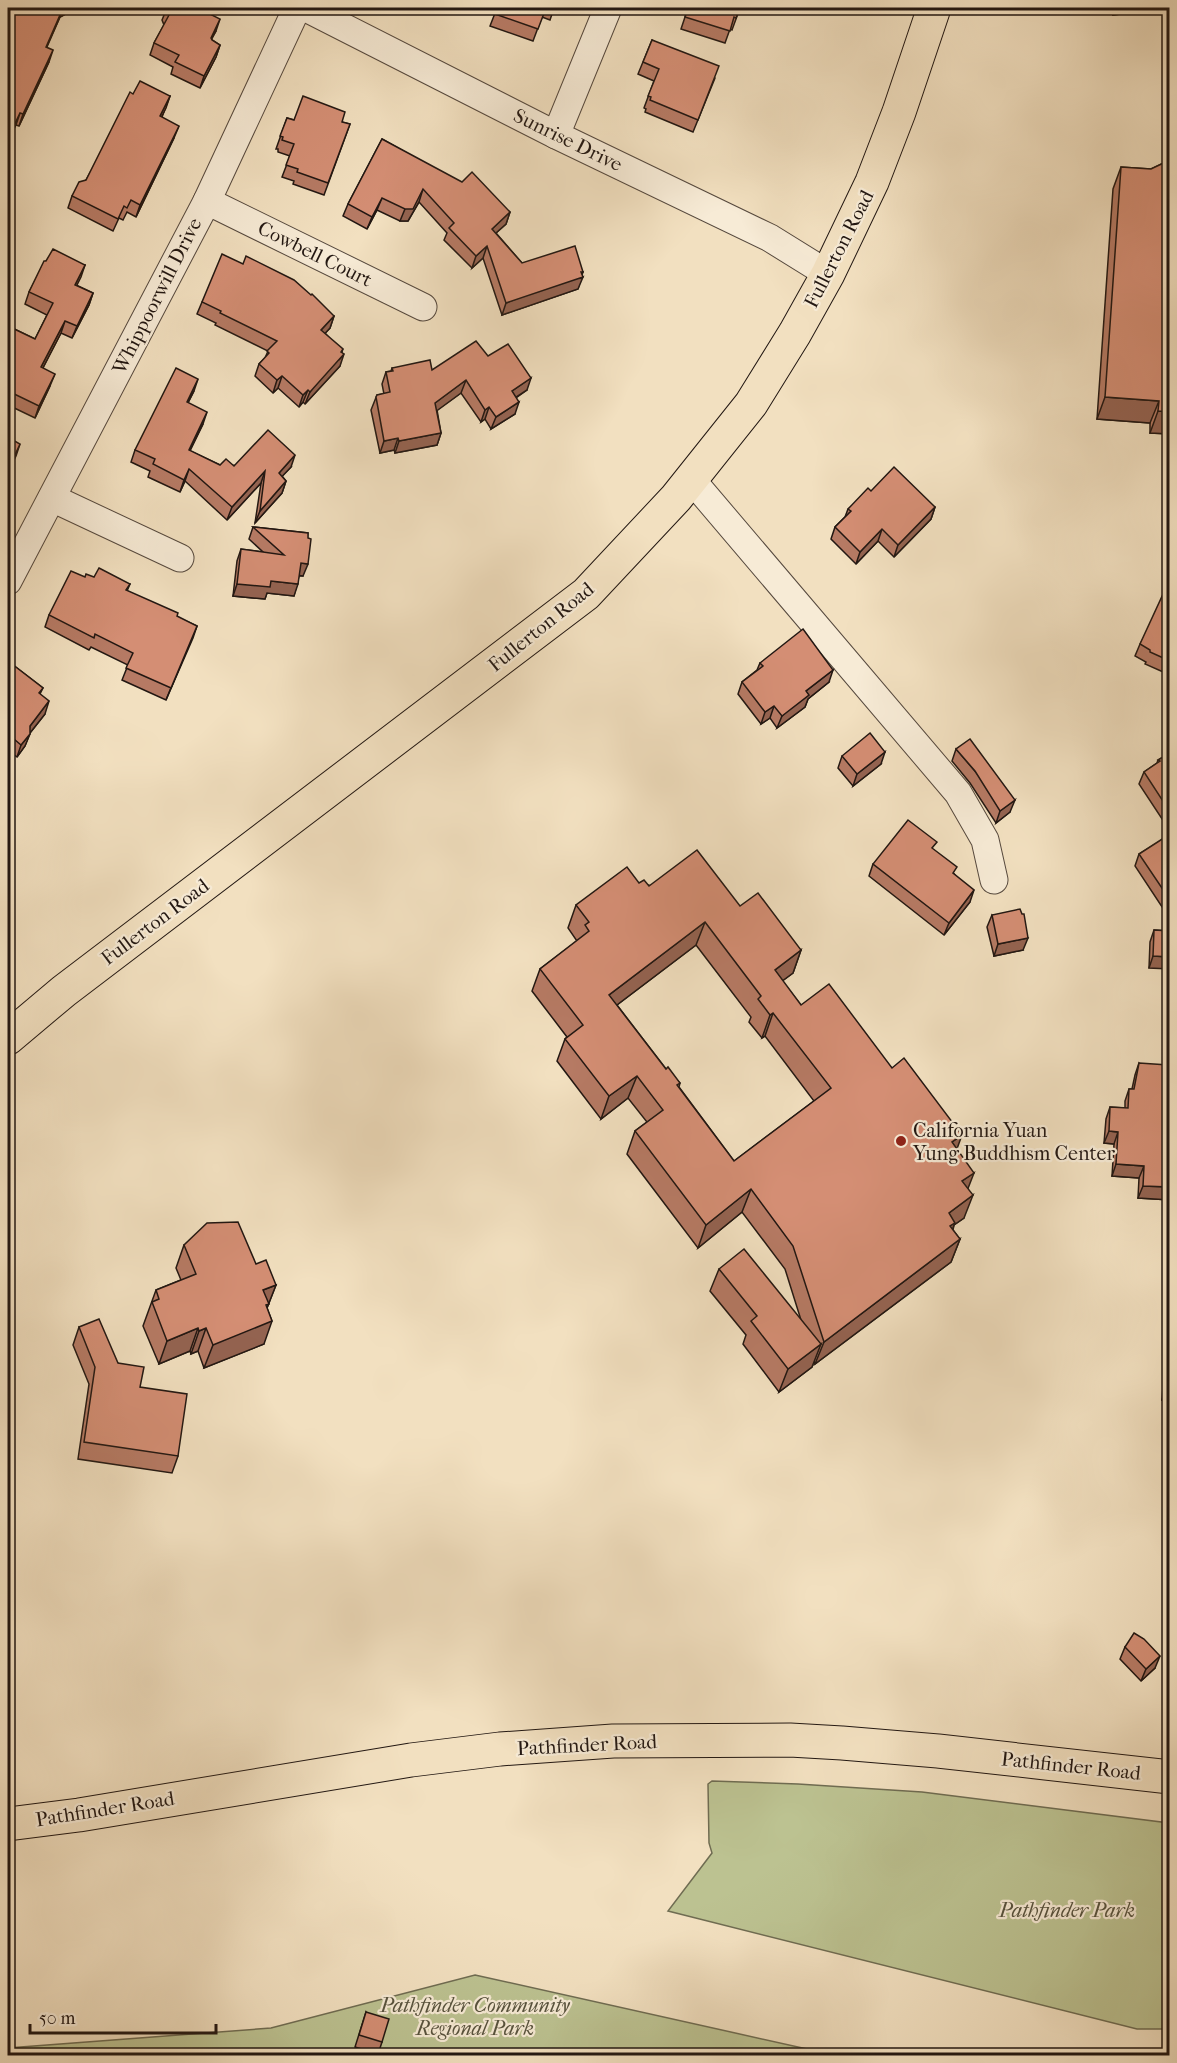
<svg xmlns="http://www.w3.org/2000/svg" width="1177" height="2063" font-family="'IM FELL French Canon',serif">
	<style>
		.green { fill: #bcc291; stroke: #6f6c52; stroke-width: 1.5 }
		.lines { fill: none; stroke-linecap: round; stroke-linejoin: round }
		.minor-casing { stroke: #56493e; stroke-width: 29 }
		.primary-casing { stroke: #221712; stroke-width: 35 }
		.minor { stroke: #f7ebd6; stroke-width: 27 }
		.primary { stroke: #f2e0c0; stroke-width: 33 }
		.wall { fill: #b67a64; stroke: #221712; stroke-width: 1.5; fill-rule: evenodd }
		.shaded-wall { fill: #946351; stroke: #221712; stroke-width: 1.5 }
		.building { fill: #d48e74; stroke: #221712; stroke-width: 1.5; fill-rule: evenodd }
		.poi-dot { fill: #8f2418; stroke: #f7ebd6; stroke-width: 2 }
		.labels { text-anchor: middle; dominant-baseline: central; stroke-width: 4.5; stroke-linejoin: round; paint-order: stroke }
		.street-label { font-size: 20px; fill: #221712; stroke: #f7ebd6 }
		.poi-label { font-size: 20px; fill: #221712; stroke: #f7ebd6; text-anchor: start }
		.park-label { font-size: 20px; font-style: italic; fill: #58533e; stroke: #f7ebd6 }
	</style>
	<rect width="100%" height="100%" fill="#f2e0c0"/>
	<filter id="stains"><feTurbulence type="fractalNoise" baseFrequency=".00333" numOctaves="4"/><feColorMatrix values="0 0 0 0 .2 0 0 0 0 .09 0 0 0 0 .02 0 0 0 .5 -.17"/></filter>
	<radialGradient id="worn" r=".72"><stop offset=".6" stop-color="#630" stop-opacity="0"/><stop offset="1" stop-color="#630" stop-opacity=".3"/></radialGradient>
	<!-- green -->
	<g class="green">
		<path d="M712,1781L798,1784L922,1792L1169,1823V2029H1137L668,1911L712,1853L709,1843L708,1784Z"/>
		<path d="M475,1975L834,2055L8,2056V2048L271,2028Z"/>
	</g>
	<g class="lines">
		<defs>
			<g id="minor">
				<path d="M306,8L556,135L770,238L828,274"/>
				<path d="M556,135L608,8"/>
				<path d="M207,201L423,307"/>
				<path d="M691,479L958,793L985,840L994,880"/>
				<path d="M52,498L180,558"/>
				<path d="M8,581L207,201L297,8"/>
			</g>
			<g id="primary">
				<path d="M8,1038L64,991L586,594L676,498L751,404L795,333L828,274L872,182L899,112L934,8"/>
				<path d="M8,1824L79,1815L411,1760L500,1749L613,1741L790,1740L842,1743L938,1751L1170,1777"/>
			</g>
		</defs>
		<!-- minor casing -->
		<use href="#minor" class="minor-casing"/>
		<!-- primary casing -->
		<use href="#primary" class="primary-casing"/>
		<!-- minor -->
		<use href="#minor" class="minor"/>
		<!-- primary -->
		<use href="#primary" class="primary"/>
	</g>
	<!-- wall -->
	<g class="wall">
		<path d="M13,8L64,15L60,17L47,47L49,62L19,126L16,125Z"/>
		<path d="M167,8L216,31L211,39L212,40L220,45L216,57L200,88L171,74L173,67L150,55L154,43L164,25L162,20Z"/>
		<path d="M497,8H554L550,20L542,17L533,41L490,26Z"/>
		<path d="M688,8H740L732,30L730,29L725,43L681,29Z"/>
		<path d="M1112,8H1137L1135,12L1113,15Z"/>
		<path d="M652,40L715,78L693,132L645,112L646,109L644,108L654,81L638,74Z"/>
		<path d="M133,94L170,96L162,117L174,138L136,217L127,212L123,220L119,218L113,231L68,208L72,196L86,180Z"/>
		<path d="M287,118L294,120L342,122L350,124L324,195L293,184L294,181L282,177L290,156L278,152V149H276Z"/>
		<path d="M382,139L510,212L506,224L496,233L522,263L582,275L578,289L502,315L483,258L472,268L444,240L447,233L419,202L408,221H400L377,210L367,229L343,216L348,204Z"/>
		<path d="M1170,160V434L1150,433V423L1097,419L1113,189L1121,167L1151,169Z"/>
		<path d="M46,261L85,265L76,285L93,293L89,305L72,338L61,333L43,368L50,386L35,418L8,405V326L35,339L47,315L25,304L29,292Z"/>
		<path d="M202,302L334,316L330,328L325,333L342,352L340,366L305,404L303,402L299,407L278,388L273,393L255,376L259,364L265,358L268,351L215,325L216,323L197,314Z"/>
		<path d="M488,356L527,390L516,398L515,414L491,429L485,419L481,422L461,393L437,410L441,433L437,445L395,453L394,450L380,453L371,410L377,395L384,394L382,384L386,372L391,371L392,368L432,370Z"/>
		<path d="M194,391L188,403L203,424L190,451L220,465L291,467L282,476L286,481L282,493L255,523L261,483L227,520L185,481L180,492L148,477L150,471L131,462L135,450Z"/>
		<path d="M871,491L935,507L931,519L894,557L878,541L856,564L831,539L835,527L845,517L848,509Z"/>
		<path d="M253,527L308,533L303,576H299L294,596L267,593L265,599L233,596L237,561L241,549L263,552L249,539Z"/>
		<path d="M85,577H94L130,584L127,591L177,617L197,626L166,700L122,680L128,665L91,647L89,650L45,627L49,615Z"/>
		<path d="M1170,594V675L1145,664L1146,662L1135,656L1140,644Z"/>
		<path d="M8,661L43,688L40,694L45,714L30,733L25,746L17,757L8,750Z"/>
		<path d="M760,663L829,682L808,699L805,707L777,728L770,718L761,724L738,694L742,682L757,670Z"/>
		<path d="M956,749L1010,812L996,823L970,783L952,761Z"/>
		<path d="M1170,753V831L1139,784L1144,772L1157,763L1158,760Z"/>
		<path d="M842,756L881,764L853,786L838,768Z"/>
		<path d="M1170,835V919L1135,866L1139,854Z"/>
		<path d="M934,850L955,875L970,902L944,935L869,876L873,864Z"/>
		<path d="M639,883L740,906L801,950L793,973L782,981L801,1005L892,1068L957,1149L968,1189L964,1218L954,1225L953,1230L960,1239L951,1262L815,1364L814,1361L812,1367L779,1392L743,1344L746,1335L710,1291L719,1269L801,1320L785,1269L742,1212L698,1248L627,1154L635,1131L647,1122L628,1098L601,1119L557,1061L565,1039L567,1037L532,991L540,969L577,941L568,928L576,905ZM696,945L751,1017L749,1022L762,1038L765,1036L814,1101L734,1161L679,1087L680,1083L666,1069L617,1005Z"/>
		<path d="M992,915L1023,950L994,956L987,927Z"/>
		<path d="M1154,930L1170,931L1149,968L1150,942Z"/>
		<path d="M1170,1003V1040H1166L1168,1007Z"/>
		<path d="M1139,1063L1167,1091H1170V1200L1138,1198L1139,1178L1112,1176L1114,1144L1104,1143L1106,1119L1110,1107L1125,1108V1101L1129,1089H1132L1135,1075Z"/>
		<path d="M184,1245L256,1264L276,1285L267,1308L264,1344L204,1368L198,1351L191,1354L190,1351L159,1364L143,1326L156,1290L181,1280L176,1268Z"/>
		<path d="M79,1327L118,1363L140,1387L178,1456L172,1473L78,1459L89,1384L73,1345Z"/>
		<path d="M1170,1339V1400H1162L1166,1348Z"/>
		<path d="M1169,1528L1170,1568H1163L1165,1540Z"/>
		<path d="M1125,1647L1155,1668L1141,1681L1120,1659Z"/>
		<path d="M366,2012L382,2042L378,2054L355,2047Z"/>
	</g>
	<!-- shaded-wall -->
	<g class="shaded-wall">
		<path d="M63,8H68L64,15L60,17L41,59Z"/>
		<path d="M1115,8H1137L1135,12L1113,15Z"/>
		<path d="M220,19L216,31L206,50L211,38Z"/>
		<path d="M220,45L216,57L200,88L204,76Z"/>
		<path d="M53,50L49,62L19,126L23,114Z"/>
		<path d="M170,96L166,108L156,128L160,116Z"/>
		<path d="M20,113L16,125L8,141V138Z"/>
		<path d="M179,126L174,138L136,217L140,205Z"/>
		<path d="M423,189L419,202L408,221H400L405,209Z"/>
		<path d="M382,198L377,210L367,229L372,217Z"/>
		<path d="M510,212L506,224L487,241L492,229Z"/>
		<path d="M487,246L483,258L472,268L476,256Z"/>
		<path d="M85,265L81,277L71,297L75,285Z"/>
		<path d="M583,272L581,278L583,277L578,289L502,315L506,303Z"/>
		<path d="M93,293L89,305L72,338L77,326Z"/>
		<path d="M334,316L330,328L317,342L321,330Z"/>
		<path d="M65,321L61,333L37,379L41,367Z"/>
		<path d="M343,349L339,360L344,354L340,366L305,404L310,392Z"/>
		<path d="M55,374L50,386L35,418L39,406Z"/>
		<path d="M282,376L278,388L273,393L277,380Z"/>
		<path d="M531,378L527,390L507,403L512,391Z"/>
		<path d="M198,379L194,391L182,414L187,402Z"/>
		<path d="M466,380L461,393L431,415L435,403Z"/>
		<path d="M308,390L303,402L299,407L303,395Z"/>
		<path d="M1105,397L1159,401L1150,423L1097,419Z"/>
		<path d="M519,402L515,414L491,429L496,417Z"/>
		<path d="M489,407L485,419L481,422L485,410Z"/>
		<path d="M1158,411L1170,412V434L1150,433Z"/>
		<path d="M207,412L203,424L184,462L189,450Z"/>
		<path d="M441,433L437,445L395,453L399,441Z"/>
		<path d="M398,438L394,450L380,453L384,441Z"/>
		<path d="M20,444L16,456L8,473V470Z"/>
		<path d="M295,455L291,467L274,485L279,473Z"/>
		<path d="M189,469L185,481L180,492L184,480Z"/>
		<path d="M265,471L261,483L227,520L232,507Z"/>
		<path d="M286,481L282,493L255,523L260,511Z"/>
		<path d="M935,507L931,519L894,557L898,545Z"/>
		<path d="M882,529L878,541L856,564L860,552Z"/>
		<path d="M301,563L308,564L303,576L296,575Z"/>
		<path d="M271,581L298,584L294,596L267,593L265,599L233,596L237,584Z"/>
		<path d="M197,626L193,638L166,700L171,688Z"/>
		<path d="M833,670L829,682L808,699L805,707L777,728L782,716L806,691Z"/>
		<path d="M49,701L45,714L26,738L30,726Z"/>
		<path d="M774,706L770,718L761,724L765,712Z"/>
		<path d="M30,734L25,746L17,757L21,745Z"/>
		<path d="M885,752L881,764L853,786L857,774Z"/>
		<path d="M1015,800L1010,812L996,823L1000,811Z"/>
		<path d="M974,890L970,902L944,935L949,923Z"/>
		<path d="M705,922L696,945L601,1017L609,995Z"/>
		<path d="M1028,938L1023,950L994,956L998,944Z"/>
		<path d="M801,950L793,973L766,993L775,970Z"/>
		<path d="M1153,956L1170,957V969L1149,968Z"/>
		<path d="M773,1013L765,1036L762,1038L770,1015Z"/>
		<path d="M1170,1029V1040H1166Z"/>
		<path d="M637,1076L628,1098L601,1119L609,1096Z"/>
		<path d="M1109,1131L1118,1132L1114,1144L1104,1143Z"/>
		<path d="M962,1135L954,1157L952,1142Z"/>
		<path d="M1116,1164L1144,1166L1139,1178L1112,1176Z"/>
		<path d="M974,1173L965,1196L962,1181Z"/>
		<path d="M1143,1186L1170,1187V1200L1138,1198Z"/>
		<path d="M751,1189L742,1212L698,1248L706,1225Z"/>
		<path d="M973,1195L964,1218L954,1225L947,1245L949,1213Z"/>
		<path d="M960,1239L951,1262L815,1364L824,1342Z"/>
		<path d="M276,1285L267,1308L272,1321L264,1344L204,1368L213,1345L263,1290Z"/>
		<path d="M198,1328L190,1351L159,1364L167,1341Z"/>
		<path d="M206,1328L198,1351L191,1354L199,1331Z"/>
		<path d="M821,1344L812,1367L779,1392L788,1369Z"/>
		<path d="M1166,1388H1170V1400H1162Z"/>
		<path d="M1168,1556H1170V1568H1163Z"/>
		<path d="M1160,1656L1155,1668L1141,1681L1146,1669Z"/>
	</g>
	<!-- building -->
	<g class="building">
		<path d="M13,8H63L46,47L53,50L23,114L20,113L8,138V20Z"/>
		<path d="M166,8H198L220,19L211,38L212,40L220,45L204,76L175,62L179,55L154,43L169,15Z"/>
		<path d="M497,8H546L538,29L495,14Z"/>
		<path d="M688,8H740L736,18L734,17L730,31L685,17Z"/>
		<path d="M652,40L719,66L698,120L650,100L651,97L648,96L659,69L643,62Z"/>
		<path d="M140,81L170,96L160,116L179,126L140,205L131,200L127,208L124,206L118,219L72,196L79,182L86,180L130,92L133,94Z"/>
		<path d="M303,96L345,112L342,122L350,124L328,183L297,172L298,169L286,165L294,144L282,140L283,137L280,136L287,118L294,120Z"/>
		<path d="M382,139L462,182L472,172L510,212L492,229L522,263L575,246L583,272H581L583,277L506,303L487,246L476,256L449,228L454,223L423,189L413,209H405L382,198L372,217L348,204Z"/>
		<path d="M1170,160V412L1158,411L1159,401L1105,397L1121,167L1151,169Z"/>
		<path d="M53,249L85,265L75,285L93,293L77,326L65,321L41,367L55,374L39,406L8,391V326L35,339L53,303L29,292L44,261H46Z"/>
		<path d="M222,254L243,264L246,256L294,280L311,295L312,294L334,316L321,330L343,349L341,352L344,354L310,392L308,390L303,395L282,376L277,380L259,364L269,353L267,351L277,341L220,313L221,311L202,302Z"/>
		<path d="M476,341L488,356L508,344L531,378L512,391L519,402L496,417L489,407L485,410L466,380L435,403L441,433L399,441L398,438L384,441L376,397L377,395L390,392L386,372L393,371L392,368L430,360L432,370Z"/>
		<path d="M176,368L198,379L187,402L207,412L189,450L220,465L226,459L234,466L268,430L295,455L279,473L286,481L260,511L265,471L232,507L189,469L184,480L153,464L155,459L135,450Z"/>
		<path d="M8,430L11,439L20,444L8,470Z"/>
		<path d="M894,467L935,507L898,545L882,529L860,552L835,527L851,511L848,509L868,488L871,491Z"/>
		<path d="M253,527L308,533V538L311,539L308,564L301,563L298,584L271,581L270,587L237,584L241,549L284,555Z"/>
		<path d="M99,568L130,584L126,590L178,613L177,616L197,626L171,688L126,668L133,653L95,634L94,638L49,615L71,571L85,577L86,574L94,577Z"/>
		<path d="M1164,592L1170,594V661L1150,652V650L1140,644Z"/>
		<path d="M803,629L833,670L806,691L809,695L782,716L774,706L765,712L742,682L763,666L760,663Z"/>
		<path d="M8,661L43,688L39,693L49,701L30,726V734L21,745L8,734Z"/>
		<path d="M870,733L885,752L857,774L842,756Z"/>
		<path d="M970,739L1015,800L1000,811L975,771L956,749Z"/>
		<path d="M1170,753V812L1144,772L1160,761L1158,760Z"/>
		<path d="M908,820L937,842L932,848L957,867L953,873L974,890L949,923L873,864Z"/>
		<path d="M1170,834V900L1139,854Z"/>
		<path d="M697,850L740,906L758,893L801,950L775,970L801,1005L829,984L892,1068L904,1058L962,1135L952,1142L974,1173L962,1181L973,1195L949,1213L955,1223L950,1226L960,1239L824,1342L793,1246L751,1189L706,1225L635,1131L663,1110L637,1076L609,1096L565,1039L583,1025L540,969L589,931L585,925L589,922L576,905L627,867L639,883L644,880L649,886ZM705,922L761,996L758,999L770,1015L773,1013L831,1088L734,1161L677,1085L680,1083L668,1067L666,1069L609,995Z"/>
		<path d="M1020,909L1022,914H1024L1028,938L998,944L992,915Z"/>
		<path d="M1154,930L1170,931V957L1153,956Z"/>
		<path d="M1139,1063L1168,1065L1167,1091H1170V1187L1143,1186L1144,1166L1116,1164L1118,1132L1109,1131L1110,1107L1128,1108L1129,1089H1134Z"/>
		<path d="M238,1222L256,1264L266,1260L276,1285L263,1290L269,1304L266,1305L272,1321L213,1345L206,1328L199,1331L198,1328L167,1341L152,1302L159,1299L156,1290L196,1274L184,1245L207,1223Z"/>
		<path d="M744,1249L821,1344L788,1369L751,1321L757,1316L719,1269Z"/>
		<path d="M99,1319L118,1363L144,1367L140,1387L187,1394L178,1456L84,1442L95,1367L79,1327Z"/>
		<path d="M1170,1347V1388H1166Z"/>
		<path d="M1169,1528H1170V1556H1168Z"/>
		<path d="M1134,1633L1144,1639L1160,1656L1146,1669L1125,1647Z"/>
		<path d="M366,2012L389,2019L382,2042L359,2035Z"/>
	</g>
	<!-- markers -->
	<circle class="poi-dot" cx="901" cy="1141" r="6"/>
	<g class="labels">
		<!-- street labels -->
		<g class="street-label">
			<text transform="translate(568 140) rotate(26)">Sunrise Drive</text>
			<text transform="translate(839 249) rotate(-63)">Fullerton Road</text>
			<text transform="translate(315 254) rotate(26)">Cowbell Court</text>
			<text transform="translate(157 296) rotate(-63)">Whippoorwill Drive</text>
			<text transform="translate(541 627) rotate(-39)">Fullerton Road</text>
			<text transform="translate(155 922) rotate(-37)">Fullerton Road</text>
			<text transform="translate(587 1745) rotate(-3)">Pathfinder Road</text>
			<text transform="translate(1071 1766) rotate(6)">Pathfinder Road</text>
			<text transform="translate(105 1809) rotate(-9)">Pathfinder Road</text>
		</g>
		<!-- poi labels -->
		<g class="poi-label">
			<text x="913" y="1130">California Yuan<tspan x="913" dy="23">Yung Buddhism Center</tspan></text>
		</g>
		<!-- park labels -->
		<g class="park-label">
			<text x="1067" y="1910">Pathfinder Park</text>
			<text x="475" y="2005">Pathfinder Community<tspan x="475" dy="23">Regional Park</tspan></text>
		</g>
	</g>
	<!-- margin -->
	<rect width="1177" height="2063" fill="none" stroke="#f2e0c0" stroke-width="30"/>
	<rect x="9" y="9" width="1159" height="2045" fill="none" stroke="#221712" stroke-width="3"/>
	<rect x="15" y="15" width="1147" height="2033" fill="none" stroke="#221712" stroke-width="1.5"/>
	<!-- scale -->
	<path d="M30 2024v9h186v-9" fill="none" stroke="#221712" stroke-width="3"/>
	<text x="39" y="2024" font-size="18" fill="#221712" stroke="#f7ebd6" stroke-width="4.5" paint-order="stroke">50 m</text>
	<rect width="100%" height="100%" filter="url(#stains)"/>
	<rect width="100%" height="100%" fill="url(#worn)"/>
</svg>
